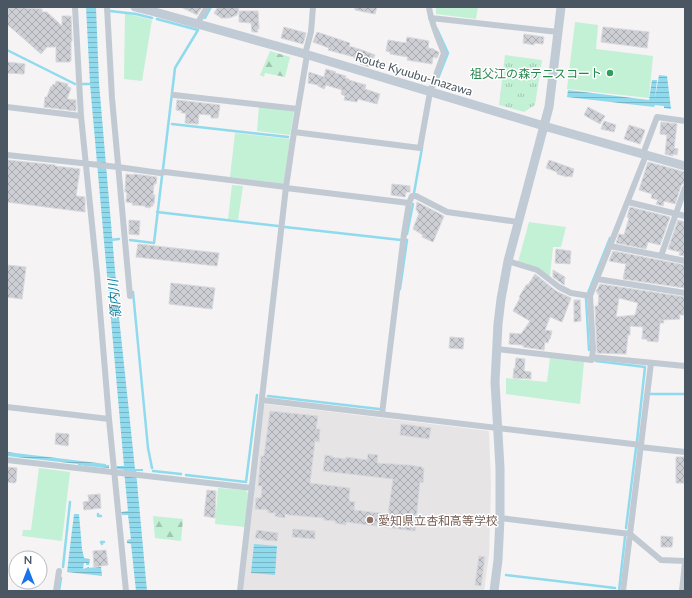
<svg xmlns="http://www.w3.org/2000/svg" width="692" height="598" viewBox="0 0 692 598" font-family="Lato,'Noto Sans JP',sans-serif">
<style>
.education{fill:#e6e4e5}
.green{fill:#c3f1d5}
.forest{fill:url(#forest-firs)}
.park{fill:url(#park-tufts)}
.water{fill:url(#water-rules)}
.lines{fill:none;stroke-linecap:round;stroke-linejoin:round}
.stream{stroke:#90daee;stroke-width:2.5}
.building{fill:url(#building-cross-hatch);stroke:#d7d9de;fill-rule:evenodd}
.street{stroke:#c1cad2;stroke-width:6}
.secondary{stroke:#c1cbd6;stroke-width:9}
.leisure-dot{fill:#2e9e5b;stroke:#fff;stroke-width:1.5}
.education-dot{fill:#8d6e63;stroke:#fff;stroke-width:1.5}
.labels{text-anchor:middle;dominant-baseline:central;stroke-width:3;stroke-linejoin:round;paint-order:stroke}
.leisure-label{font-size:12px;fill:#27864d;stroke:#fff;text-anchor:end}
.street-label{font-size:12px;fill:#4a5661;stroke:#fff}
.education-label{font-size:12px;fill:#785e54;stroke:#fff;text-anchor:start}
.water-label{font-size:13px;font-style:italic;fill:#0c7c9b;stroke:#fff}
</style>
<defs>
<pattern id="forest-firs" width="22" height="20" patternUnits="userSpaceOnUse"><rect width="22" height="20" fill="#c3f1d5"/><path d="M5 1l3.5 6h-7zM16 11l3.5 6h-7z" fill="#a0c6b0"/></pattern>
<pattern id="park-tufts" width="24" height="20" patternUnits="userSpaceOnUse"><rect width="24" height="20" fill="#c3f1d5"/><path d="M3 7l-1-3M5 7V3M7 7l1-3M15 17l-1-3M17 17v-4M19 17l1-3" fill="none" stroke="#a0c6b0"/></pattern>
<pattern id="water-rules" width="6" height="5" patternUnits="userSpaceOnUse"><rect width="6" height="5" fill="#90daee"/><path d="M0 2.5h6" fill="none" stroke="#78b4c4"/></pattern>
<pattern id="building-cross-hatch" width="8" height="8" patternUnits="userSpaceOnUse"><rect width="8" height="8" fill="#cdcfd5"/><path d="M0 0l8 8M0 8l8-8" fill="none" stroke="#a8abb0"/></pattern>
</defs>
<rect width="100%" height="100%" fill="#f5f3f3"/>
<path class="education" d="M266,404l223,27 2,54 -2,70 -5,36h-242l22,-186z"/>
<path class="green" d="M436,7h42l-2,12 -40,-5z
M125,13l27,7 -10,61 -18,-2z
M575,22l23,3 -2,24 57,7 -4,42 -82,-9z
M259,106l34,4 1,2 -4,23 -33,-4z
M235,133l55,6 -6,45 -54,-7z
M232,185l11,1 -5,34 -10,-1z
M529,222l37,5 -5,20h-8l-3,29 -32,-14z
M550,358l34,4 -4,42 -74,-10v-16l41,4z
M39,468l31,4 -8,69 -40,-5 1,-6h8z
M218,488l27,2 3,3 -3,34 -30,-3z"/>
<path class="forest" d="M270,51l20,6 -5,20 -20,-4 -1,4 -4,-2z
M153,516l30,3 -2,22 -26,-3z"/>
<path class="park" d="M505,55l37,5 -7,45 -11,7 -25,-7z"/>
<path class="water" d="M86,7h10l3,76 20,234 16,152h8v2h-7l11,120h-11l-5,-47 -4,-1v-3l4,-1 -3,-24h-6l-1,-3 7,-1 -4,-41 -8,-1 1,-3h7l-34,-382z
M659,75l8,1 4,33 -7,-1v-2l-9,-1 -1,2 -87,-10 1,-7 81,10 3,-20h5l-2,18z
M7,452l99,12v1h3v3l-24,-2 -4,-1v1l-3,-1v-1l-71,-8z
M74,514h5l3,35 2,9 6,1 -1,6h-3v-2h-2l-1,6 6,-2v1l12,-1 1,9 -35,-4z
M254,544l23,2 -2,29 -24,-2z"/>
<g class="lines">
<path class="stream" d="M110,11l26,3 16,4
M205,18l6,-11
M157,19l41,11 -23,38 -12,101
M7,50l68,34
M83,84h10
M435,86l13,-33 -11,-24
M172,124l116,13
M414,193l8,-45
M157,212l121,14
M285,227l116,13
M407,234l6,-30
M110,240l9,-1
M130,240l24,3 8,-67
M400,289l7,-49
M133,292l15,156 4,20
M588,293l22,-55
M586,298l3,52
M596,361l49,6 -8,74
M650,394h35
M268,396l111,13
M153,471l28,3
M186,475l60,7 11,-87
M98,514v2h3
M626,528l10,-80
M102,544l-1,-2h3
M63,567l7,-65
M506,575l109,13
M59,591l2,-13
M619,591l6,-54"/>
</g>
<path class="building" d="M8,7l34,2v3h5l15,14v-10h9l1,25h-1v20h-1v1h-14v-15h-9l-6,7 -34,-30z
M181,7h21l-5,8z
M218,7h21l-2,8 -8,3h-8l-7,-5z
M355,7h22l-2,7 -20,-4z
M239,11h19l1,18h-2l1,3h-6l-1,-9 -12,-1z
M284,27l22,6 -3,11 -22,-6z
M603,27l46,5 -2,16 -46,-6z
M317,32l33,11 -1,3 13,4 13,5 -6,12 -9,-3v-2l-3,-1 1,-2 -4,-1v-1l-26,-7 1,-2 -16,-6z
M524,34l20,3 -1,7 -9,-1v2l-11,-2z
M407,37l22,4 -1,7 6,1v1l5,2v1l-2,5 -4,-1 -1,7 -25,-4 1,-3 -18,-3v-2l-4,-1 2,-11 18,3z
M7,62l18,2 -1,10 -17,-1z
M326,69l10,3 -1,1 11,3 -1,2 4,1v1l17,5 -1,4 15,5 -3,10 -19,-5 -1,3 -13,-2 1,-4 -4,-2 1,-4 -16,-5 -2,4 -6,-3v-1l-10,-2 1,-11 15,5z
M56,81l12,3 -1,2 4,2 -4,11 9,1v11l-32,-4 1,-10h2l4,-11 1,1 1,-3 2,1z
M177,100l43,5 -2,13h-7v-3l-12,-1 -1,10 -13,-1 1,-10h-5l1,-2 -6,-1z
M588,107l17,9 -5,8 -16,-9z
M604,121l12,4 -2,7 -13,-3z
M661,122l16,2 -3,24 4,1 -1,6 -4,-1v2l-8,-2 2,-19 -7,-1z
M629,125l16,5 -5,14 -16,-5z
M7,160l48,5v1l25,3 -4,27 9,1v15l-78,-10z
M549,160l25,9 -2,8 -4,-1 -1,1 -10,-3v-2l-11,-4z
M648,162l37,10v12h-3l-1,2 -6,18 -11,-3 -1,5 -7,-2 2,-4 -7,-2 1,-4 -13,-4z
M126,174l8,1v-1l23,3 -1,7h-2l-1,11h2l-1,9 -1,-1v3h-2l-1,2 -5,-1v-1l-13,-1 1,-2 -7,-1 1,-10h-2z
M392,184l18,2v6h-4l-1,5 -14,-2z
M417,202l27,14 -11,26 -11,-5 1,-2 -10,-6 6,-16 -2,-1 1,-1 -2,-1z
M630,207l40,10 -10,28 -12,-3 -2,7 -30,-6 3,-9 5,1 5,-17 -2,-1z
M129,220l11,1 -1,14 -10,-1z
M678,220l7,2v34l-6,-1 1,-3 -12,-3z
M138,244l81,9 -2,13 -81,-9z
M556,249l15,2 -1,13 -15,-1z
M613,251l72,14v23l-62,-9 3,-15 -17,-3z
M7,265l19,2 -4,32 -15,-2z
M553,270l12,7 -1,8 -11,-8z
M535,274l21,17 15,7 -9,24 -12,-5 -5,13 7,1 -2,8h-1l-1,4 -3,-1 -1,8 -21,-3v-2l-14,-1 1,-11 11,1 9,-13 -17,-10 7,-13 -1,-1 6,-10 2,-3 1,1z
M171,283l44,5 -3,21 -43,-5z
M600,284l85,13v18h-6l1,4 -17,1 1,3h-4l-2,19 -11,-1v-2h-5l1,-12 -13,-1v9h-2l-2,19 -29,-1 -2,-47h3l1,-12h-2l1,-2h-2zM619,298l19,5 -3,12 -19,2z
M574,300h6l1,21 -7,1z
M450,337l14,1 -1,11 -14,-1z
M516,358l9,1 -1,12 7,1v7l-18,-1 1,-10h1z
M270,411l48,5 -2,13h4l-1,13 -4,-1 -5,42 40,5 -1,13 6,1 -1,8 34,4 5,-35 -70,-8 2,-16 7,1v1l14,2v-2l21,3 1,-6 10,1 -1,8 32,2 13,2v1h2l-1,15 -3,-1 -5,49 -69,-9v3l-11,-2 1,-2 -12,-1v-2l-35,-3 -4,-1v4l-7,-1 -3,-1v-3h-7v-3l-13,-1 1,-11h5l1,-12h-4l3,-30h3z
M401,424l30,4 -2,11 -29,-4z
M56,433l13,1 -1,12 -13,-2z
M676,457h9v26h-9z
M7,467l10,1 -1,14 -2,1 -7,-1z
M207,490l9,1 -1,27 -11,-2z
M100,494l1,14 -17,2 -1,-8 6,-1 -1,-6z
M293,529l22,2v8l-23,-2z
M257,530l21,3 -1,8 -14,-1v-1l-8,-1z
M661,536l12,1 -1,10h-11z
M106,550l2,15 -14,2 -1,-16z
M479,556l6,1 -4,29 -6,-1z"/>
<g class="lines">
<path class="street" d="M75,7l6,109 16,158 12,145 17,172
M107,7l5,91 18,198
M431,18l127,14
M197,24l10,-17
M305,54l6,-22 2,-25
M174,95l124,14
M7,107l74,9
M294,132l126,16 10,-56 14,-39c-6,-15 -13,-30 -15,-46
M643,154l14,-37 28,4
M7,155l111,12 42,6 5,-1 121,15
M286,188l123,15 3,-7h4l31,16 71,10
M685,188l-24,68 24,5
M628,202l57,14
M610,246l51,10
M508,261l29,9 22,17 12,6 19,3
M597,279l88,14
M497,349l95,11 1,-11 -3,-53 56,-141
M592,357l93,9
M262,400l379,45
M7,407l102,12
M382,414l22,-180 5,-31
M640,447l45,5
M7,460l245,28
M500,518l130,16 31,26 24,1
M56,591l3,-20
M240,591l46,-404 8,-55 13,-77
M623,591l28,-228
M682,591l3,-28"/>
<path class="secondary" d="M135,7l20,5 150,42 239,72 141,40
M494,591l4,-31 2,-42v-50l-5,-86 3,-58 3,-25 7,-38 41,-154 12,-100"/>
</g>
<circle class="leisure-dot" cx="610" cy="73" r="4"/>
<circle class="education-dot" cx="370" cy="520" r="4"/>
<g class="labels">
<g class="leisure-label">
<text x="602" y="73">祖父江の森テニスコート</text>
</g>
<g class="street-label">
<text transform="translate(414 74) rotate(17)">Route Kyuubu-Inazawa</text>
</g>
<g class="education-label">
<text x="378" y="520">愛知県立杏和高等学校</text>
</g>
<g class="water-label">
<text transform="translate(114 299) rotate(-95)">領内川</text>
</g>
</g>
<rect width="692" height="598" fill="none" stroke="#4a5661" stroke-width="16"/>
<g transform="translate(28 570)"><circle r="19" fill="#ffffff" stroke="#b7bbc0"/>
<path d="M0-3L7 15L0 10L-7 15Z" fill="#1a73e8"/>
<text y="-6" font-size="11" font-weight="bold" text-anchor="middle" fill="#4a5661">N</text>
</g>
</svg>
